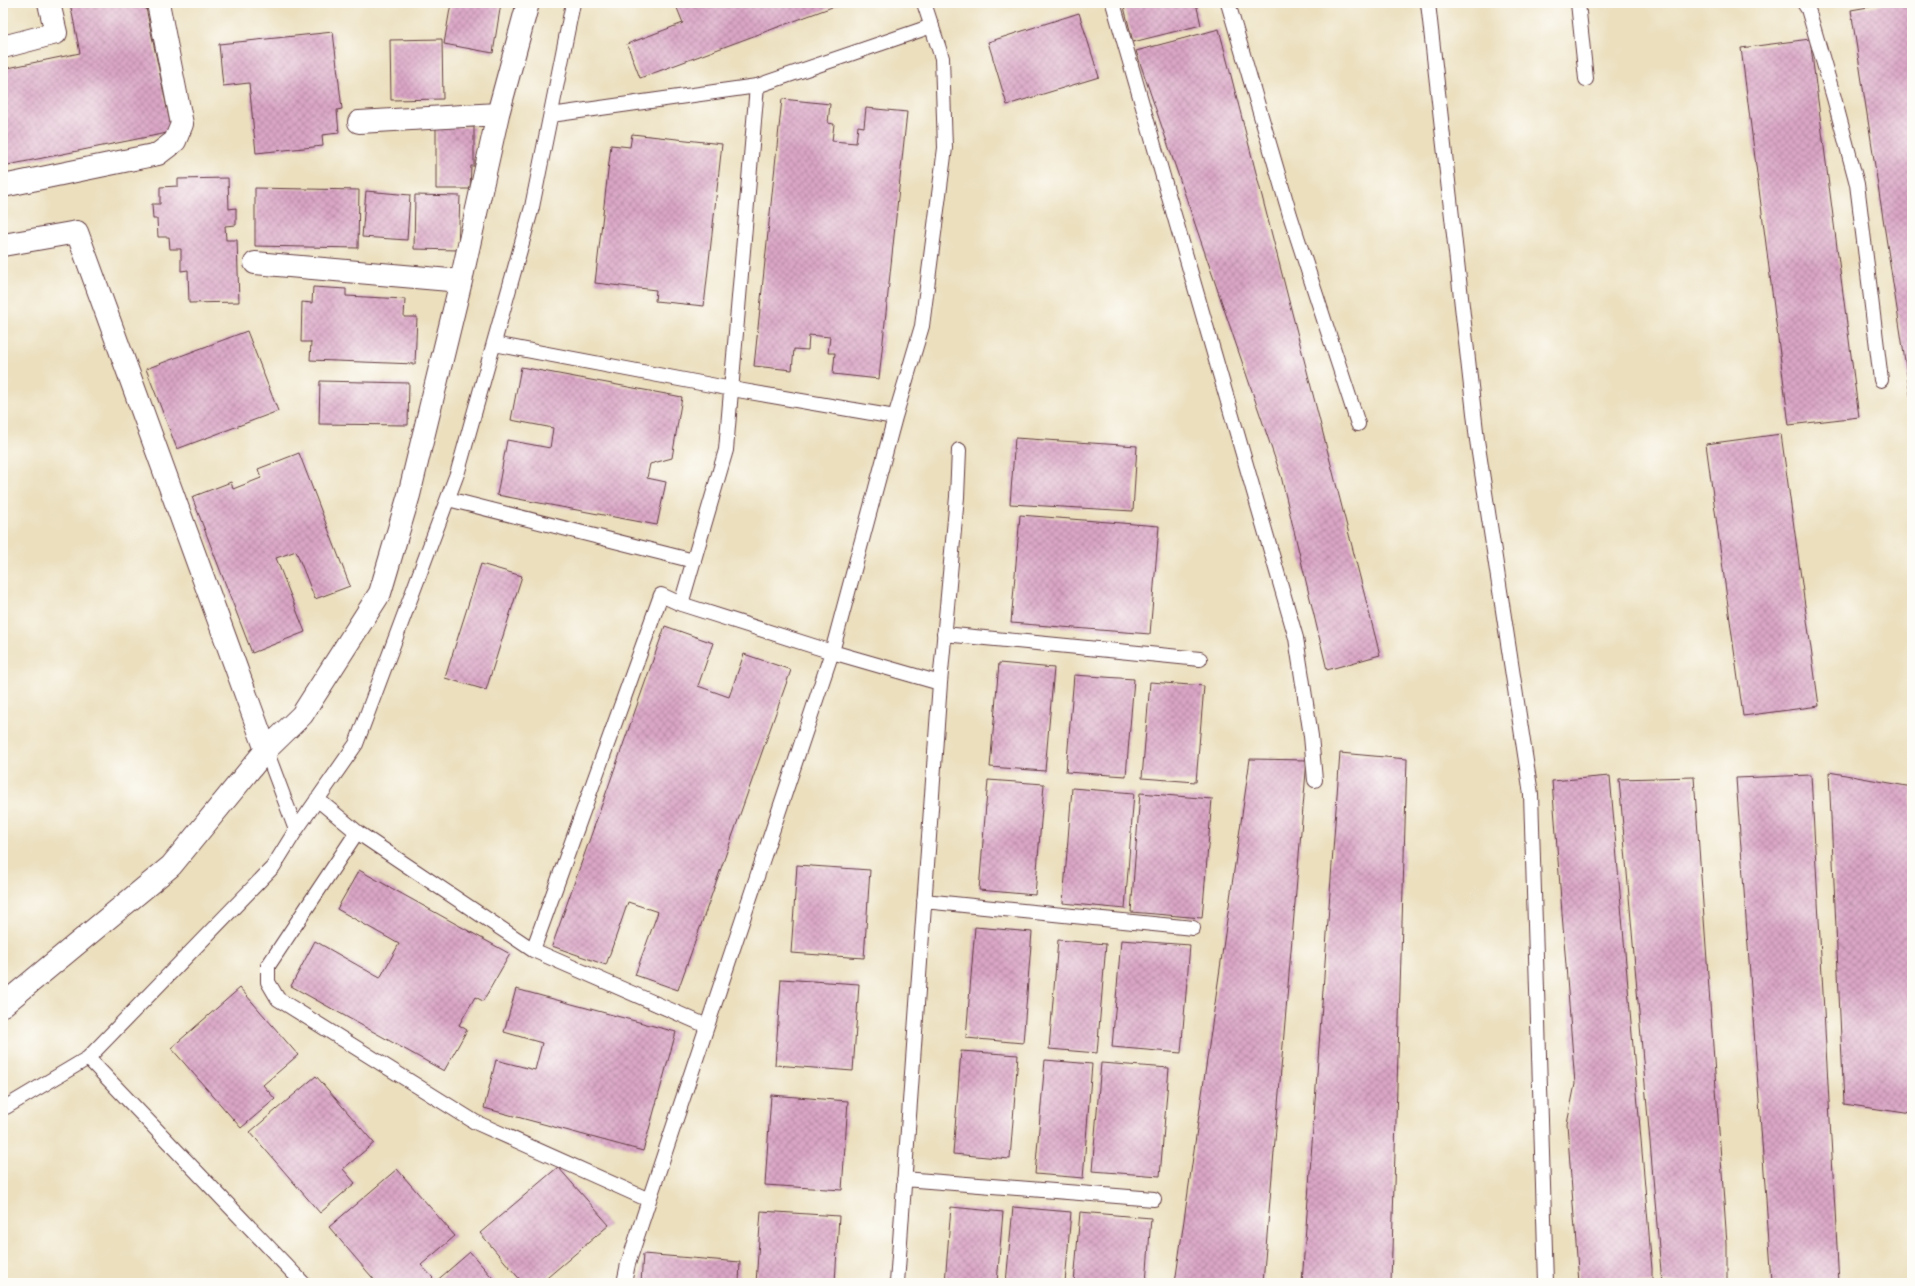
<svg xmlns="http://www.w3.org/2000/svg" width="1915" height="1286" viewBox="0 0 1915 1286" font-family="Kalam,sans-serif">
<style>
.building{fill:url(#building-cross-hatch)}
.lines{fill:none;stroke-linecap:round;stroke-linejoin:round}
.service-casing{stroke:#623c41;stroke-width:16}
.minor-casing{stroke:#623c41;stroke-width:24}
.service{stroke:#fff;stroke-width:14}
.minor{stroke:#fff;stroke-width:22}
</style>
<defs>
<pattern id="building-cross-hatch" width="8" height="8" patternUnits="userSpaceOnUse"><rect width="8" height="8" fill="#daa6c6"/><path d="M0 0l8 8M0 8l8-8" fill="none" stroke="#b387a1"/></pattern>
</defs>
<rect width="100%" height="100%" fill="#fdfcf7"/>
<filter id="ink" filterUnits="userSpaceOnUse"><feTurbulence type="fractalNoise" baseFrequency=".025" numOctaves="2"/><feDisplacementMap in="SourceGraphic" scale="8" xChannelSelector="R" yChannelSelector="G"/><feConvolveMatrix kernelMatrix="1 2 1 2 8 2 1 2 1" color-interpolation-filters="sRGB"/></filter>
<filter id="wash" filterUnits="userSpaceOnUse"><feTurbulence type="fractalNoise" baseFrequency=".012" numOctaves="4" result="noise"/><feDisplacementMap in="SourceGraphic" scale="16" xChannelSelector="R" yChannelSelector="G"/><feGaussianBlur stdDeviation="0.9" result="paint"/><feColorMatrix in="noise" values="0 0 0 0 0 0 0 0 0 0 0 0 0 0 0 0 0 1.4 0 .05"/><feComposite in="paint" operator="in"/></filter>
<g filter="url(#wash)">
<rect width="100%" height="100%" fill="#ebdfbe"/>
<g id="blocks">
<path class="building" d="M70,3h75l27,129 -169,34v-97l77,-16z
M451,3h50l-8,50 -49,-9z
M675,3h168l-203,75 -13,-34 56,-21z
M1123,3h73l5,22 -68,17z
M1891,3h21l-1,397 -60,-390z
M1079,13l20,64 -92,28 -19,-63z
M1219,29l161,626 -53,15 -46,-194 -145,-425z
M333,32l9,77 -5,1 2,23 -17,2 1,11 -67,7 -7,-70 -26,3 -4,-42z
M442,39l1,60 -52,1 -1,-60z
M1810,39l49,378 -70,8 -48,-377z
M782,99l48,5 -2,19 6,1 -2,17 24,2 2,-17 6,1 2,-19 41,4 -28,267 -46,-5 2,-21h-7l2,-16 -21,-2 -1,15 -14,-1 -2,21 -38,-4z
M436,127h38v39h-3l-1,23h-34z
M632,134l90,10 -18,162 -49,-5 1,-11 -61,-7 16,-138 19,2z
M228,178l1,31 7,-1v17l-11,1 1,14h11l2,62 -50,1 -1,-33 -7,1v-22h-11l-1,-12h-11l-1,-18h-4l-1,-15h8v-17l18,-1v-7z
M255,188l104,2 -1,58 -103,-2z
M366,191l44,4 -3,45 -45,-3z
M415,195l45,1 -2,54 -44,-1z
M313,287l33,2v7l59,3 -1,18h13l-2,47 -105,-4 1,-18h-10l1,-40 10,1z
M247,331l31,80 -101,38 -31,-80z
M521,367l161,30 -10,61 -22,6 -3,14 19,4 -9,43 -160,-30 10,-55 43,8 3,-20 -42,-8z
M320,381l89,2 -1,42 -89,-1z
M1781,434l38,272 -76,10 -37,-272z
M1015,438l122,8 -4,65 -123,-7z
M299,453l51,133 -35,13 -19,-48 -20,7 29,74 -53,21 -60,-156 39,-15 2,7 28,-11 -3,-9z
M1020,515l139,11 -9,108 -139,-11z
M481,564l41,12 -36,114 -41,-12z
M665,626l48,17 -15,43 31,11 15,-43 47,16 -113,320 -43,-15 23,-63 -30,-10 -22,63 -54,-19z
M999,663l55,5 -9,103 -55,-4z
M1074,675l60,4 -8,97 -60,-4z
M1150,682l54,4 -8,96 -54,-4z
M1340,753l67,6 -16,524h-89z
M1250,759l57,1 -44,523h-88z
M1829,772l83,15v327l-68,-10z
M1811,775l28,508h-67l-36,-505z
M1610,776l42,493v14h-73l-12,-159 8,-40 -23,-303z
M1694,777l33,467v39h-65l-43,-504z
M988,780l56,4 -9,111 -56,-5z
M1072,788l62,5 -9,116 -62,-6z
M1140,793l72,6 -10,119 -71,-6z
M797,865l73,5 -6,88 -73,-5z
M359,870l151,84 -27,47 -8,-4 -16,28 8,5 -23,41 -153,-85 24,-45 65,37 19,-34 -62,-35z
M975,927l57,5 -9,111 -57,-5z
M1058,940l48,4 -9,109 -48,-4z
M1121,940l69,5 -9,108 -69,-6z
M781,979l78,5 -6,87 -78,-6z
M240,988l58,67 -35,30 12,14 -34,29 -70,-80z
M516,989l160,43 -33,119 -159,-43 12,-48 39,10 7,-27 -38,-11z
M961,1051l57,4 -8,104 -57,-5z
M1045,1060l47,4 -9,114 -48,-4z
M1101,1063l68,5 -9,108 -68,-5z
M316,1076l58,67 -31,26 12,14 -35,30 -70,-81z
M771,1095l77,6 -6,89 -77,-5z
M558,1167l51,58 -68,58h-18l-43,-50z
M397,1169l58,67 -34,29 12,13 -5,5h-51l-48,-56z
M951,1207l52,5 -6,71h-52z
M1013,1207l58,5 -6,71h-59z
M761,1211l78,5 -4,67h-79z
M1080,1212l71,6 -5,65h-72z
M470,1252l27,31h-63z
M643,1254l97,8 -1,21h-98z"/>
</g>
</g>
<g filter="url(#ink)">
<use href="#blocks" fill-opacity="0" stroke="#623c41" stroke-width="1"/>
<g class="lines">
<g class="service-casing">
<path id="service" d="M1113,3l183,635 15,98 4,44
M1228,3l62,212 68,209
M1428,3l49,437 54,354 15,489
M1578,3l8,76
M1804,3l4,6 26,89 23,86 24,196
M757,86l-31,364 -45,154 151,48 108,31
M551,115l206,-29 175,-60
M494,344l238,45 163,28
M448,499l246,62
M944,634l256,25
M266,750l30,80
M317,799l40,33 -89,134v16l10,17 197,123 174,78
M357,832l176,118 128,-355 20,9
M924,901l269,27
M533,950l174,76
M88,1058l215,225
M6,1107l82,-49 185,-191 23,-37 60,-86 102,-273 74,-264 41,-204
M904,1179l250,20
M624,1283l4,-19 21,-64 183,-548 63,-235 27,-91 23,-178 -3,-90 -18,-55
M897,1283l43,-600 17,-186 2,-47"/>
</g>
<g class="minor-casing">
<path id="minor" d="M3,47l53,-14 -7,-30
M359,122l139,-8
M3,186l155,-32 17,-13 7,-17 -24,-121
M3,245l74,-13 189,518
M255,263l206,18
M3,1005l168,-139 95,-116 36,-35 78,-122 29,-98 52,-214 37,-167 30,-111"/>
</g>
<use href="#service" class="service"/>
<use href="#minor" class="minor"/>
</g>
</g>
<rect width="1915" height="1286" fill="none" stroke="#fdfcf7" stroke-width="16"/>
</svg>
